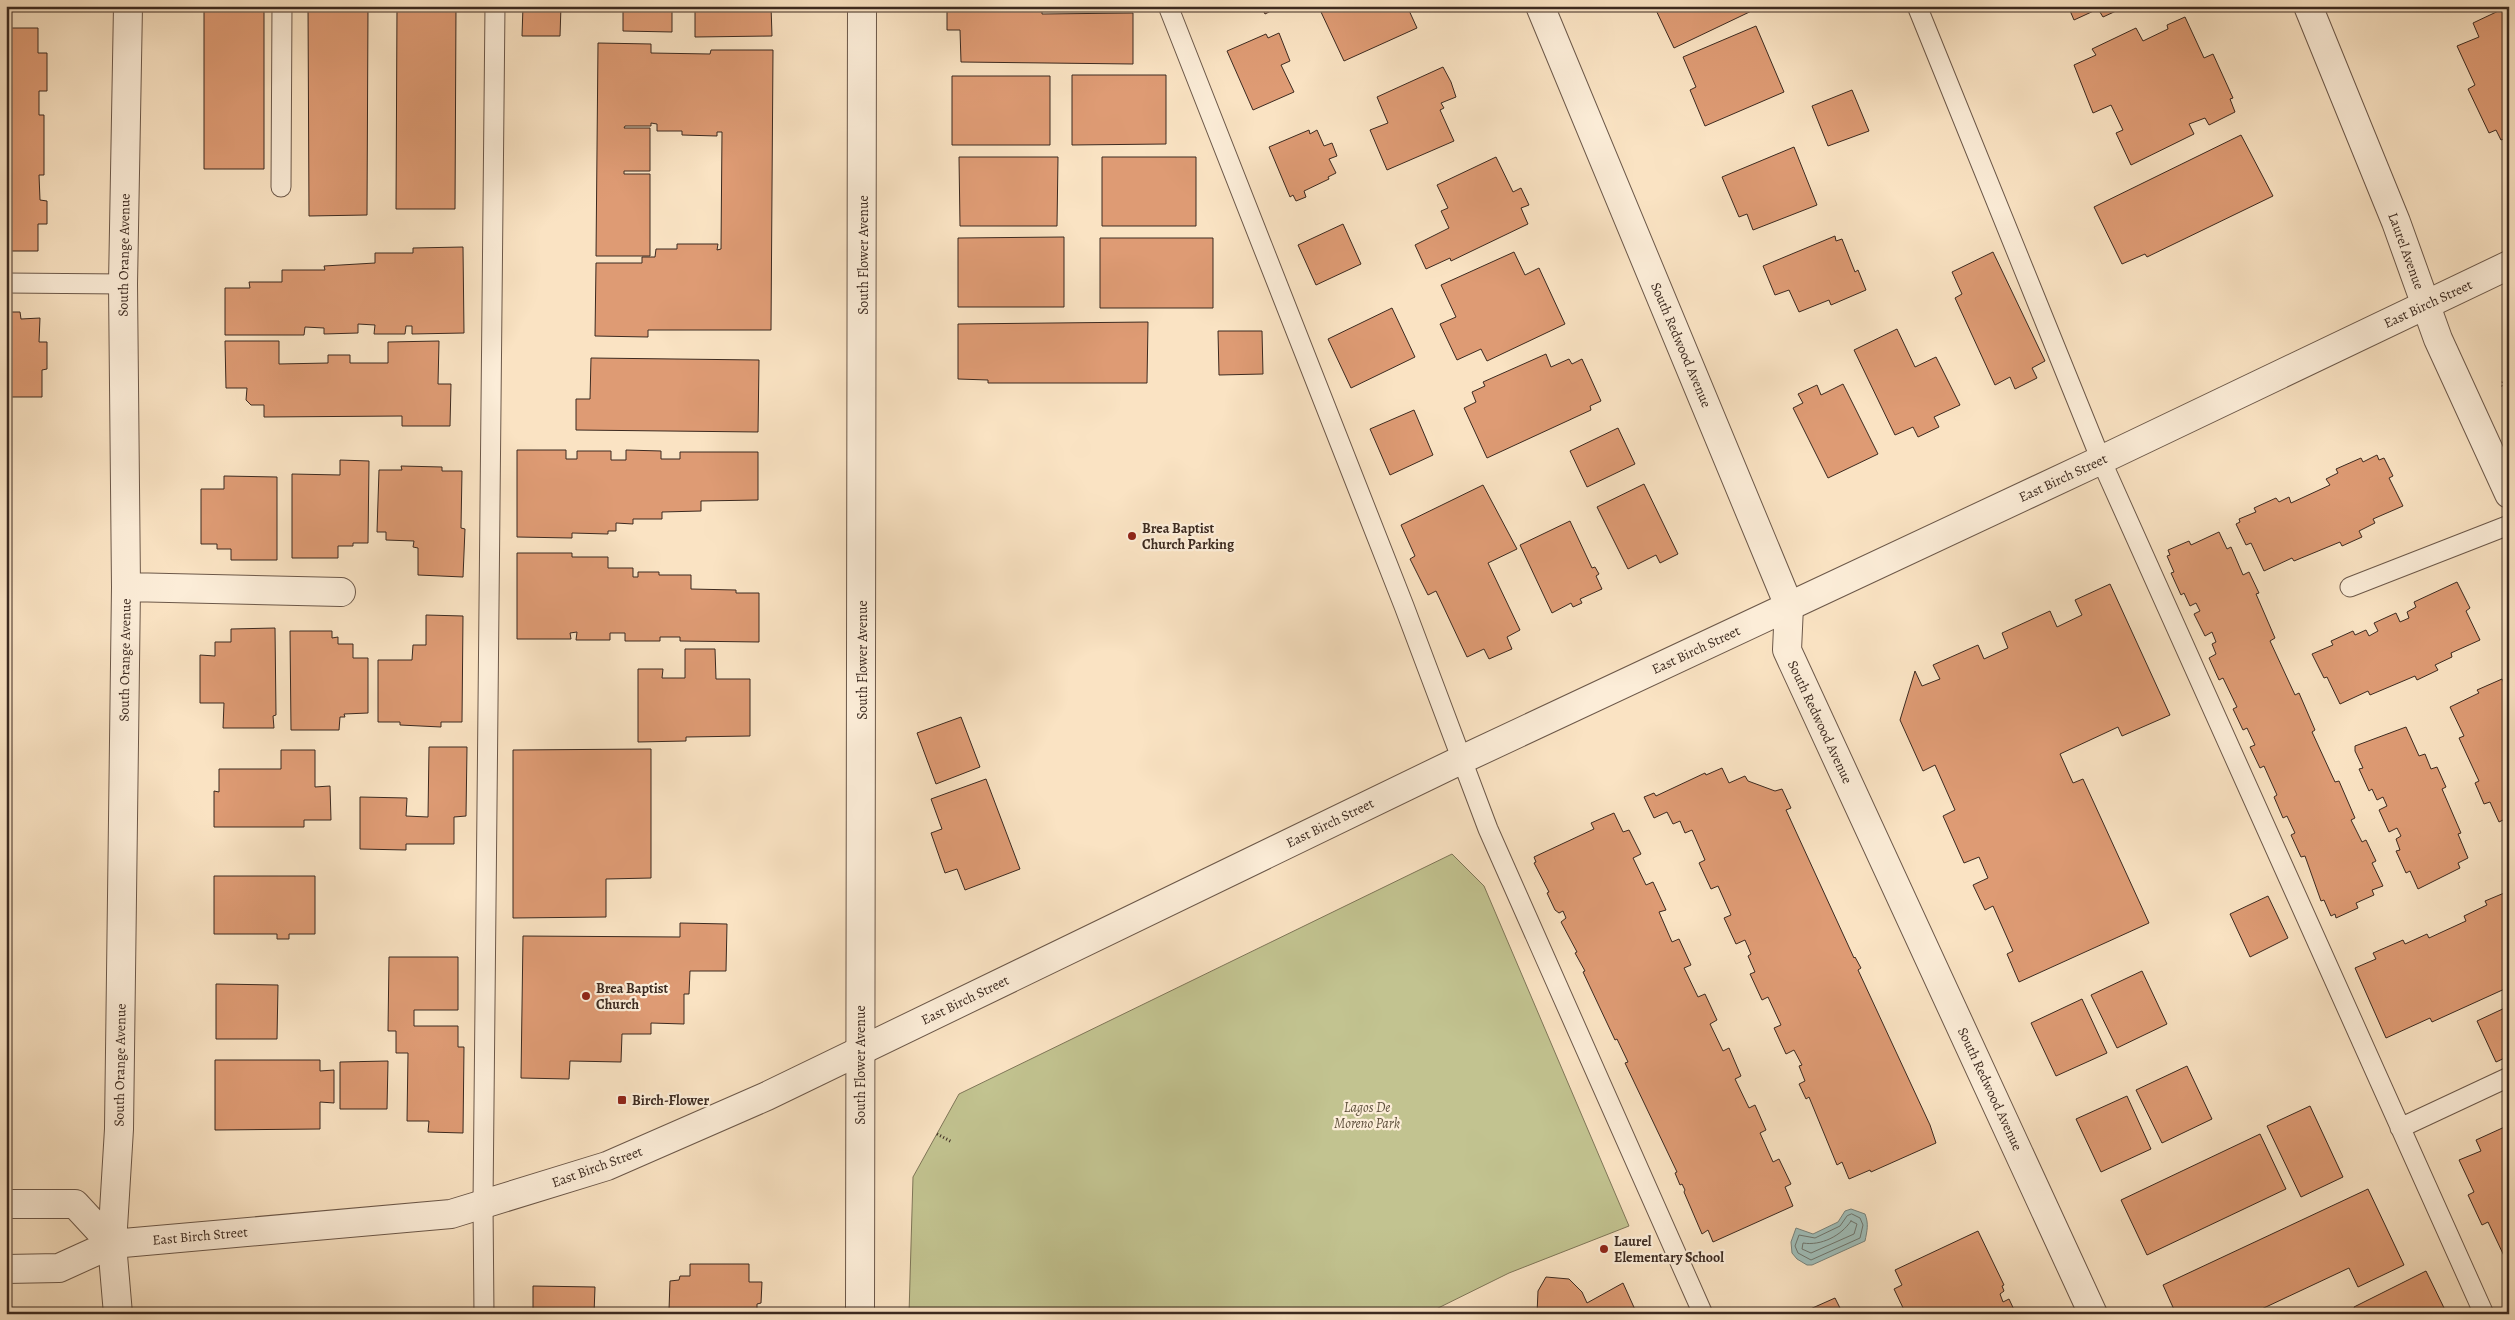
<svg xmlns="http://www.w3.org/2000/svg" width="2515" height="1320" viewBox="0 0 2515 1320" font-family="Alegreya,serif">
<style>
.green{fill:#c2c390;stroke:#7f7658}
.water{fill:#9fbdb8;stroke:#77827b}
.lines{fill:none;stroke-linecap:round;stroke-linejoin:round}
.shore{stroke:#6e746c;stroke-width:1}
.building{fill:#de9b74;stroke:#3c2a20}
.service-casing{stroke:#6c5849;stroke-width:21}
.minor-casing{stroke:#6c5849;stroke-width:30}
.tertiary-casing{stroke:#6c5849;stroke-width:30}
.path{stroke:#3c2a20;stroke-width:3;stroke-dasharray:1 2.5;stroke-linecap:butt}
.service{stroke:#fcedd8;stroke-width:19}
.minor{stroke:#fcedd8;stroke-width:28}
.tertiary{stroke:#fcedd8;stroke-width:28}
.poi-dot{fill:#8f2418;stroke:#fcedd8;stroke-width:2}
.labels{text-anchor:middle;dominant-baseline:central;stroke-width:4.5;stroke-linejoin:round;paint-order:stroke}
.street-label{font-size:14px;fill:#3c2a20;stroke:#fcedd8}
.poi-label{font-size:14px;font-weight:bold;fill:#3c2a20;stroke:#fcedd8;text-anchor:start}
.park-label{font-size:14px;font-style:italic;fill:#5e503c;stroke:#fcedd8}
</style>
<rect width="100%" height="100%" fill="#fae3c3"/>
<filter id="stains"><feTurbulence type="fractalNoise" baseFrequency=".004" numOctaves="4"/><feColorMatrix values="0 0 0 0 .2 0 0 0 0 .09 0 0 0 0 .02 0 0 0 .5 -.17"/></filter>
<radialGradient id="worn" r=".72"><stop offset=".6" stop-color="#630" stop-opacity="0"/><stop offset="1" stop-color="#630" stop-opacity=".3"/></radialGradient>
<path class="green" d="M1452,854l32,32 145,340 -120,47 -83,41h-517l4,-137 46,-83z"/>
<path class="water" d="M1851,1209l14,5c4,10 2,17 0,27l-53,24h-5l-10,-6 -5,-6 -1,-11 5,-14 17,6 25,-12 7,-11z"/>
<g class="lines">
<path class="shore" d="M1852,1214l8,4 3,7 -3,13 -49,22 -13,-7 -3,-7 4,-11 16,3 25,-12 7,-10z
M1851,1221l6,3 -3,10 -43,19 -9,-4 1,-6c18,3 38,-7 48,-22z"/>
</g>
<path class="building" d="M204,6h60v163h-60z
M308,6h60l-1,209 -58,1z
M397,6h59l-1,203h-59z
M523,6h38l-1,30h-38z
M623,6h49v26l-49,-1z
M695,6h76l1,30 -77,1z
M947,6h95v8l91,-1v51l-172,-2 -1,-32h-13z
M1261,6h20l-16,8z
M1335,6h72l10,22 -73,33 -23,-49z
M1654,6h108l-88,42z
M2068,6h59l-24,11 -5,-8 -24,11z
M2509,6v131l-8,3 -5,-10 -7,3 -21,-44 7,-4 -18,-39 22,-9 -6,-14z
M2185,17l19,41 9,-4 20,44 -3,1 5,13 -26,13 -4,-7 -16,6 5,10 -63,31 -15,-32 7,-3 -12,-25 -18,8 -19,-48 22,-10 -4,-6 44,-21 7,13 25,-12 -1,-4z
M6,23h4l1,5h27v25h9v38h-8v24h5v60h-5l1,25 7,1v23h-9v27h-28v6h-4z
M1756,26l28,66 -79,34 -15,-36 6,-3 -13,-30z
M1279,33l11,28 -9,4 13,27 -41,18 -26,-59 39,-17 2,4z
M598,43l53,1v9l59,1 1,-4h62l-2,280h-123v7l-53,-1 1,-73h46v-6h13l1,-8h21v-5h41l-1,6 4,-1 1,-117h-5v4l-35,-1v-4h-25v-7l-6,-1v3h-26l-1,2h26v43h-26v3h26v82h-54z
M1443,67l8,15 5,15 -15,6 3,5 -4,2 14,31 -67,29 -17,-40 18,-7 -11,-26z
M1072,75h94v69l-94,1z
M952,76h98v69h-98z
M1852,90l17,41 -41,15 -16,-40z
M1309,130l1,4 7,-4 7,16 8,-3 5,13 -8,3 7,14 -8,4 1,2 -25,12 2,6 -10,4 -3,-6 -3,2 -21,-50z
M2241,135l32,61 -126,61 -2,-3 -23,10 -28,-57z
M1794,147l23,58 -64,25 -6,-16 -8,3 -17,-40z
M959,157h99l-1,69h-97z
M1102,157h94v69h-94z
M1496,157l17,35 8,-4 8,17 -8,3 7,16 -77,37 -1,-3 -24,11 -11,-24 34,-17 -8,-17 7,-3 -11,-23z
M1343,224l18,40 -45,21 -18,-40z
M1835,236l1,5 6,-2 13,33 3,-2 8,20 -35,15 -2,-5 -30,12 -10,-22 -14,5 -12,-29z
M1064,237v70h-106v-69z
M1100,238h113v70h-113z
M463,247l1,86 -52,1v-8h-6l-1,8h-31l1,-9 -17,-1v9l-34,1v-6l-19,-1 -1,8h-79v-47h25l-1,-6h33v-12h43l-1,-4 51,-3v-10h38v-5z
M1514,252l11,23 14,-7 26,56 -78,37 -6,-12 -24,11 -17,-36 16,-7 -15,-32z
M1993,252l52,109 -13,7 5,10 -22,11 -5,-12 -15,8 -40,-87 7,-4 -10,-22z
M1392,308l23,49 -64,31 -23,-49z
M6,312h14l1,7 19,-1 -1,24h8v27l-5,1v27h-36z
M1148,322l-1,61h-159v-3l-30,-1v-55z
M1897,329l18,38 21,-10 24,48 -26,12 5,10 -21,10 -5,-10 -18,8 -41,-85z
M1218,331h44l1,43 -44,1z
M225,341h54v23l49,-1v-8h22v8h38v-21l51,-1 -1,43h13l-1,42h-48v-10l-138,1v-12h-13l-5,-5 1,-12h-21z
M1546,354l5,13 18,-8 3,5 10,-5 19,42 -11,5 1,4 -104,48 -23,-50 12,-6 -4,-10 13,-6 -2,-4z
M591,358l168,2 -1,72 -182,-2v-31h14z
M1843,384l35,70 -50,24 -35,-70 10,-5 -5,-9 19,-9 4,10z
M1414,410l19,45 -43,20 -20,-46z
M1618,428l17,36 -48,23 -17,-36z
M517,450h49v9h11v-8h34v9h15v-10l35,1v8h19v-7h78v48l-57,1v10l-39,1v7h-29v5l-17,-1v8h-8v3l-36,-1v5l-55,-1z
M2377,455l2,5 5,-2 9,18 -4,2 14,28 -30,13 2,4 -16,8 3,6 -20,9 -2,-4 -46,19 -2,-3 -28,13 -13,-28 -5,2 -10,-21 4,-2 -1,-3 17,-7 -2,-4 22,-10 3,4 10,-5 2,6 39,-18 -4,-6 12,-6 -2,-4 25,-11 2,4z
M340,460l29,1 -1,82h-15v3h-15v12h-46v-84l48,1z
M401,466l41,1v4h20l-1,57 4,1 -2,48 -45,-2v-27l-5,-1 1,-6 -28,-1v-8h-9l2,-62h23z
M224,476l53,1v83h-46v-11h-14v-5h-16v-55h23z
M1644,484l34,70 -18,9 -4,-8 -28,14 -31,-62z
M1483,485l34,64 -29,14 32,67 -13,7 5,12 -23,10 -5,-10 -17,8 -31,-66 -8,4 -18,-36 5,-3 -14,-31z
M1570,521l22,47 3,-1 4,7 -3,2 6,13 -22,10 2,4 -9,4 -2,-4 -19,10 -32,-68z
M2219,532l8,17 4,-2 12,28 6,-3 10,21 -3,1 19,44 -5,3 25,54 4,-2 16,37 -3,2 23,50 4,-1 16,37 -4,2 11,22 4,-2 10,21 -4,2 11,23 -11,4 2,5 -18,8 2,5 -22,10 -1,-4 -4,2 -7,-16 -3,1 -16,-45 -4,1 -10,-22 4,-2 -8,-17 -4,2 -9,-21 3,-2 -13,-29 -4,2 -10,-21 5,-2 -8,-17 -4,2 -10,-21 4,-2 -14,-29 -4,2 -10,-22 7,-4 -4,-10 4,-2 -4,-10 -7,4 -11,-22 6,-3 -4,-8 -6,3 -6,-13 -3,2 -10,-22 3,-1 -7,-16 3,-1 -2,-5 21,-9 2,4z
M517,553h55v4h36v11h25v9h5v-5h21v3h32v14l45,1v3h23v49l-79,-1v-4h-20v4h-35v-8h-15v7h-34l1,-8 -7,1 1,6h-54z
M2457,582l13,26 -4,3 14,29 -29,13 1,4 -17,8 3,5 -21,10 -2,-4 -45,19 -2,-4 -28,13 -13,-27 -3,1 -12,-24 21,-9 -2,-4 22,-10 2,4 11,-5 3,6 9,-5 -4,-8 22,-10 4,9 9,-4 -2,-6 9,-5 -2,-5z
M2110,584l60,131 -48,21 -4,-9 -58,27 13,29 10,-4 66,144 -130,59 -12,-28 6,-3 -20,-45 -8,4 -12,-25 15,-7 -9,-21 -15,6 -21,-47 12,-6 -20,-45 -12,6 -23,-51 15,-49 7,15 18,-7 -7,-14 45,-20 6,14 24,-11 -6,-15 48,-22 7,16 25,-12 -7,-15z
M426,615l37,1 -1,106h-21v5l-41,-2v-3h-22v-62h34l1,-15h13z
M275,628l1,87 -3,1 1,12h-51l1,-25h-24v-48l15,1v-14h16v-13z
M290,631h42v7l6,-1v7h15v14h15v55l-24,1 1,3h-5l-1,13h-48z
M685,649h30l1,30h34v57l-64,1v4l-48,1v-73h25l-1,9h23z
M2502,679l7,14v139l-6,-12 -4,2 -9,-20 -6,2 -9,-21 4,-2 -20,-43 5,-2 -14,-29 29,-14 -2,-3z
M961,717l19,50 -44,17 -19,-51z
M2406,727l13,29 6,-2 6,15 6,-2 9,20 -4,2 19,44 -3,1 10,24 -10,5 2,5 -42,21 -8,-18 -4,2 -10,-22 4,-1 -4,-11 5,-3 -4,-8 -8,4 -10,-22 8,-4 -4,-9 -6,3 -5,-11 -3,2 -10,-22 4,-1 -8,-17v-5z
M429,747h38l-1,69 -12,1v27h-48v6l-46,-1v-52l47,1 -1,18 22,1z
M651,749v129l-45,1v38l-93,1v-168z
M281,750h34v37l15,-1 1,34h-27v7h-90v-36l5,1v-23h62z
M1722,768l7,15 16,-7 3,5 27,10 7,-2 9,19 -5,2 68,148 1,-1 6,11 -3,2 72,155 6,18 -65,29 -1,-2 -21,9 -7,-17 -5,3 -28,-68 -3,2 -7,-15 6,-3 -6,-15 3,-1 -8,-15 -8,4 -12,-26 7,-3 -13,-28 -6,3 -12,-26 5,-2 -7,-16 3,-2 -6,-14 -9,4 -12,-26 7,-3 -13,-29 -7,3 -12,-26 6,-3 -13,-30 -7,3 -5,-12 -7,3 -6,-12 -13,6 -10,-21 10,-4 2,3 49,-23 1,2z
M986,779l34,90 -55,21 -8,-21 -12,4 -14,-40 11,-4 -11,-30z
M1614,813l9,19 6,-2 12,24 -8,4 13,27 7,-3 13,28 -7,2 13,30 7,-3 12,26 -7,3 14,29 7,-3 12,26 -7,4 13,27 6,-3 12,28 -6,3 14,29 6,-3 11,25 -6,3 13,29 6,-3 12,25 -6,3 8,19 -80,36 -5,-12 -6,4 -18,-42 1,-2 -3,-6 -2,1 -5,-12 2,-1 -52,-109 3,-1 -11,-23 -2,1 -32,-68 2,-1 -10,-18 2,-1 -16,-30 5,-4 -3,-7 -4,2 -4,-3 -8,-17 2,-1 -15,-29 2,-1 -2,-5 60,-28 -3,-6z
M214,876h101v58h-26v5h-12v-5h-63z
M2509,891v96l-77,35 -2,-4 -44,20 -31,-70 21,-9 -3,-6 30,-13 2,4 22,-10 2,4 37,-17 -2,-5 23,-11 -2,-4z
M2268,896l20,42 -38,19 -20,-43z
M680,923l47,1 -1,47h-36l-1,23h-5v30l-33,-1v11h-29l-1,28 -51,-1 -1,18 -48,-1 2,-142 157,1z
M389,957h69v53h-44v16h44v21h6l-1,86 -35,-1 1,-11h-22l1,-68h-12v-22h-8z
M2142,971l25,53 -50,24 -26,-53z
M216,984l62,1 -1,54h-61z
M2082,999l25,54 -51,23 -25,-53z
M2509,1006v50l-13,6 -19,-41z
M215,1060h105v11l14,-1v33l-14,-1v27l-105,1z
M388,1061l-1,48h-47v-47z
M2187,1066l25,53 -50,24 -26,-53z
M2127,1096l24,53 -50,23 -25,-53z
M2310,1106l33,71 -42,20 -34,-71z
M2509,1125v131l-4,2 -17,-36 -6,3 -14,-30 6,-3 -15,-32 22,-9 -5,-11z
M2260,1134l26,55 -139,66 -26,-55z
M2368,1189l36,76 -46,22 -9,-19 -98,46h-75l-13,-29z
M1978,1231l26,54 -2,1 2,5 -4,3 3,8 6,-3 7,15h-101l-1,-2 -8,2 -12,-25 8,-4 -7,-15z
M690,1264h59v18h13l-1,21 -4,1v7l-88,-1 1,-29 9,-1 1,-4h10z
M2426,1271l21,43h-90l-3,-7z
M1546,1277l23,2 13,13 5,11 36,-20 14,31h-100l1,-23z
M533,1286l62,1 -1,27h-61z
M1835,1298l7,14 4,-1 1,3h-48z
M633,1311l44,1v2h-44z"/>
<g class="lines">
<g class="service-casing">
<path id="service" d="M1168,6l236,600 84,223 215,485
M1917,6l184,454 383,854
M281,187l1,-181
M6,283l117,1
M2350,587l159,-62
M2400,1128l109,-51
M484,1314l-1,-110 12,-1198"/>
</g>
<g class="minor-casing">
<path id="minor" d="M1540,6l249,600 -2,44 306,664
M2308,6l88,216 42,117 71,155
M126,587l215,5
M118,1314l-6,-70 7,-115 7,-542 -3,-303 5,-278
M860,1314l2,-1308"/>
</g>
<g class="tertiary-casing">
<path id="tertiary" d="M6,1204h69l37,40
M6,1269l53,-1 53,-24 339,-30 156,-48 160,-70 696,-337 638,-299 408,-195"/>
</g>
<path class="path" d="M2503,386l-1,-2 7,-11
M937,1134l15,8"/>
<use href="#service" class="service"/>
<use href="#minor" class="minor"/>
<use href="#tertiary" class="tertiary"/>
</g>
<g class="poi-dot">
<circle cx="1132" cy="536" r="5"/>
<circle cx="586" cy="996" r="5"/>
<rect x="617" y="1095" width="10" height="10" rx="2.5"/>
<circle cx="1604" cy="1249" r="5"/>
</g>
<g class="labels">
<g class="street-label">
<text transform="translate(2406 251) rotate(70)">Laurel Avenue</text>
<text transform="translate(124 255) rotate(-89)">South Orange Avenue</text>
<text transform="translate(863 255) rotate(-90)">South Flower Avenue</text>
<text transform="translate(2428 304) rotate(-25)">East Birch Street</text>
<text transform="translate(1681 345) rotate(67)">South Redwood Avenue</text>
<text transform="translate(2063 478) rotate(-25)">East Birch Street</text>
<text transform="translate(1696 650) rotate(-25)">East Birch Street</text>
<text transform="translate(125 660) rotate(-89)">South Orange Avenue</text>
<text transform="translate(862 660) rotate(-90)">South Flower Avenue</text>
<text transform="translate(1820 722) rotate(65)">South Redwood Avenue</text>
<text transform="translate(1330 823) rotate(-26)">East Birch Street</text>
<text transform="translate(965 1000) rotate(-26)">East Birch Street</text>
<text transform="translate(120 1065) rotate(-89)">South Orange Avenue</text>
<text transform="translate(860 1065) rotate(-90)">South Flower Avenue</text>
<text transform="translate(1990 1089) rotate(65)">South Redwood Avenue</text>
<text transform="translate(597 1167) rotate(-20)">East Birch Street</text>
<text transform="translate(200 1236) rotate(-5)">East Birch Street</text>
</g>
<g class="poi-label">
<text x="1142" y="528">Brea Baptist<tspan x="1142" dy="16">Church Parking</tspan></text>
<text x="596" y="988">Brea Baptist<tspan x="596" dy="16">Church</tspan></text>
<text x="632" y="1100">Birch-Flower</text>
<text x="1614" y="1241">Laurel<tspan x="1614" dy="16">Elementary School</tspan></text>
</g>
<g class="park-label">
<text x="1367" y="1107">Lagos De<tspan x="1367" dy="16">Moreno Park</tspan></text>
</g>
</g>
<rect width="2515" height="1320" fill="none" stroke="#fae3c3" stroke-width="25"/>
<rect x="8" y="8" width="2500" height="1305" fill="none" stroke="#3c2a20" stroke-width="2.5"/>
<rect x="12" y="12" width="2490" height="1295" fill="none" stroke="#3c2a20"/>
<rect width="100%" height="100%" filter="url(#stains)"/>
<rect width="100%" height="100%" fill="url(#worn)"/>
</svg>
